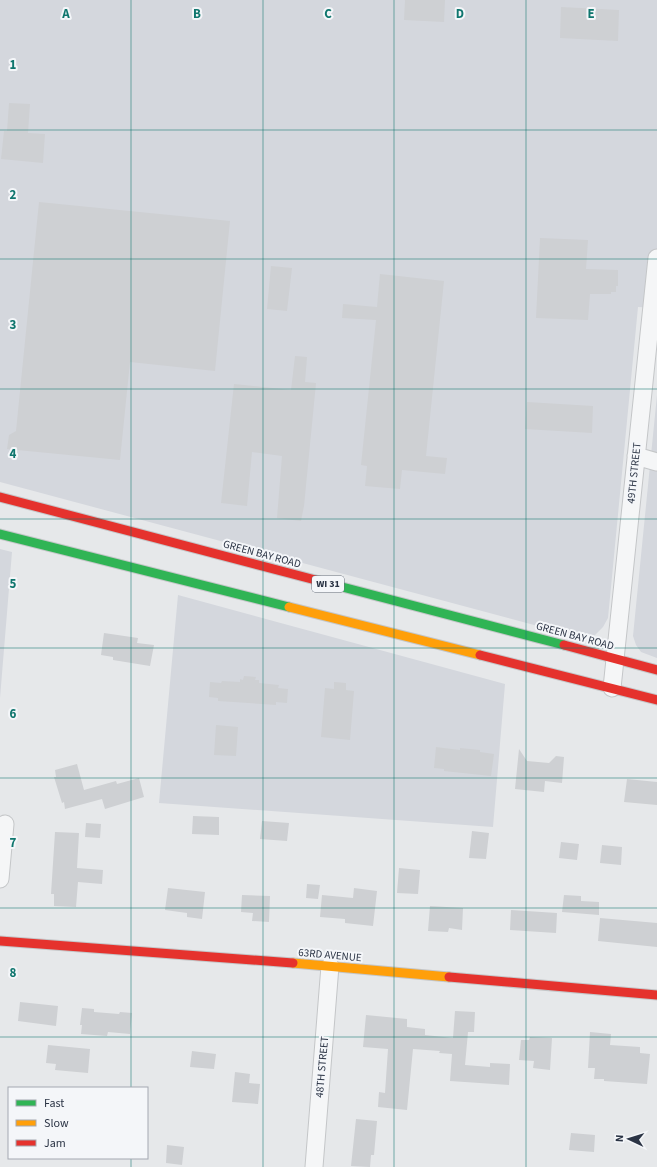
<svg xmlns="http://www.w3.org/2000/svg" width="657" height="1167" viewBox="0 0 657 1167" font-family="'Source Sans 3',sans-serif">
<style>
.built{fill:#d4d7dd}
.building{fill:#ced0d3}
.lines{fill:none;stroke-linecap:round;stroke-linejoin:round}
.street-casing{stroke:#c4c6c8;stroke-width:19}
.fast-casing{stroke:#c4c6c8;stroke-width:11}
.slow-casing{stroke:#c4c6c8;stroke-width:11}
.jam-casing{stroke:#c4c6c8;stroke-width:11}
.street{stroke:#f5f6f7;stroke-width:17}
.fast{stroke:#30b455;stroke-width:9}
.slow{stroke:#ff9f0a;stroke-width:9}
.jam{stroke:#e5322d;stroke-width:9}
.grid{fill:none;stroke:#0f766e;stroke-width:1;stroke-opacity:0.55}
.labels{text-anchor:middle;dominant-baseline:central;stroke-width:4;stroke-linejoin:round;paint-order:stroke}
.shield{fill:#f4f6f9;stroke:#676e7b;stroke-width:1}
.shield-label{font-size:10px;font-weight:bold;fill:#2b3445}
.street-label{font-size:11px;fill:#2b3445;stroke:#f4f6f9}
.grid-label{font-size:13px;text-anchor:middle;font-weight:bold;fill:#0f766e;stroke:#f4f6f9;stroke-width:4;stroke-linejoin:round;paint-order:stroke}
</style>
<rect width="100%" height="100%" fill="#e6e8ea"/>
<path class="built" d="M0,0h657v308l-19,-1 -30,311 -5,9 -10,10 -10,1 -34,-9 -549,-147z
M657,395v263l-16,-6 -5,-7 -3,-9z
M0,549l12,3 -12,146z
M178,595l327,89 -12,143 -334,-24z"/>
<path class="building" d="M405,0h40l-1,22 -40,-2z
M561,7l58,3 -1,31 -58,-3z
M9,103l21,1 -2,29 17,1 -2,29 -42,-4 3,-28h3z
M39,202l191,19 -15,150 -85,-9 -10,98 -113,-11 2,-14 7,-4z
M540,238l48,2 -2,29 32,1v16h-2v6h-5v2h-21l-2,26 -52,-2z
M271,266l21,2 -5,43 -20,-2z
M380,274l64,7 -18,175 21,2 -2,16 -43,-4 -2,19 -35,-3 2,-20 -6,-1 15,-145 -34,-2 1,-14 34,3z
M295,356l12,1 -2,25 11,1 -12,123 -3,15 -24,-3 5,-62 -30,-4 -5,54 -26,-3 13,-119 57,6z
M527,402l66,4 -1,27 -67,-4z
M104,633l34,5 -1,5 17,2 -4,21 -37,-6v-3l-12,-2z
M244,676l12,1 -1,3h4v3l20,2 -1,3 10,1 -1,14 -11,-1v3l-58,-4v-3l-9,-1 1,-15 11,1 1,-2 18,1v-3l3,1z
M334,682l12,1v7l8,1 -4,49 -29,-3 4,-49 9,1z
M216,725l22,2 -2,29 -22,-1z
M436,747l24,3v-2l20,2v2l14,2 -3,22 -47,-5v-2l-10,-1z
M519,749l8,12 22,2 7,-7 8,1 -2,26 -17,-2 -1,11 -29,-3z
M77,764l7,26 32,-9 1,3 22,-6 5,19 -39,12 -3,-10 -37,10 -1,-7 -2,1 -8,-26h2l-1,-7z
M627,779l30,3v23l-33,-3z
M193,816l26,1v18l-27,-1z
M262,821l27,2 -2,18 -27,-2z
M86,823l15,1 -1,14 -15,-1z
M472,831l17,2 -3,26 -17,-1z
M55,832l24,1 -2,35 26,2 -1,14 -24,-2 -2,25 -22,-1v-12h-3z
M561,842l18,2 -2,16 -18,-2z
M602,845l20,2 -1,18 -21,-2z
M399,868l21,2 -2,24 -21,-1z
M307,884l13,1 -2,14 -12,-1z
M168,888l37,4 -3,27 -15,-2v-4l-22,-3z
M354,888l23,3 -4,35 -28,-3v-4l-25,-2 2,-22 31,3z
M242,895l28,1 -1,26 -17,-1 1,-8 -12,-1z
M564,895l17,1v5l18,1v13l-37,-3z
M430,906l33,2 -1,22 -13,-2 -1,4 -20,-1z
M511,910l46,3 -1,20 -46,-3z
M600,918l57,5v24l-59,-6z
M20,1002l38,4 -2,20 -38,-5z
M82,1008l12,1v3l25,2 1,-2 12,1 -2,21 -22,-2 -1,4 -26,-2 1,-9h-2z
M455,1011l20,1 -1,20h-6l-3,33 25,2v-4l20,1 -1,21 -59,-4 2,-27 -13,-1 1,-2 -27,-2 -6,61 -29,-3 1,-15 6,1 3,-44 -25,-2 3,-32 41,4v8l18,2v6l28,3z
M590,1032l21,2 -1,11 30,2v6l10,1 -3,30 -43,-3v-2h-10l1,-11h-7z
M530,1037l22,1 -2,32 -17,-2 1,-7 -15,-1 2,-20h8z
M48,1045l42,4 -2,24 -33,-3 1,-6 -10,-1z
M192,1051l24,3 -2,15 -24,-2z
M235,1072l15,2 -1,9 11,1 -2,20 -26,-2z
M356,1119l21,2 -3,34h-3l-1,12 -19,-1z
M571,1133l24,2 -1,17 -25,-2z
M167,1145l17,2 -2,18 -16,-2z"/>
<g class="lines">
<g class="street-casing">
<path id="street" d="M636,456l21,6
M612,688l45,-430
M0,879l5,-55
M314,1167l16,-201"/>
</g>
<g class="fast-casing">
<path id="fast" d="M0,534l289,73
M327,583l237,62"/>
</g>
<g class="slow-casing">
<path id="slow" d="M289,607l191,48
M293,963l156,14"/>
</g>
<g class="jam-casing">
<path id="jam" d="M0,497l327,86
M564,645l93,25
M480,655l177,45
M0,941l293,22
M449,977l208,18"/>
</g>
<use href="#street" class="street"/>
<use href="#fast" class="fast"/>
<use href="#slow" class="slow"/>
<use href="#jam" class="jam"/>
</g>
<path class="grid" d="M131,0v1088M263,0v1167M394,0v1167M526,0v1167M0,130h657M0,259h657M0,389h657M0,519h657M0,648h657M0,778h657M0,908h657M0,1037h657M131,1158v9"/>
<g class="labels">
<rect class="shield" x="312" y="576" width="32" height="16" rx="3"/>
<g class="shield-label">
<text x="328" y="584">WI 31</text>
</g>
<g class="street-label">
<text transform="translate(634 473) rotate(-84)">49TH STREET</text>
<text transform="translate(262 554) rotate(15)">GREEN BAY ROAD</text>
<text transform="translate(575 636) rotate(15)">GREEN BAY ROAD</text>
<text transform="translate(330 955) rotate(5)">63RD AVENUE</text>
<text transform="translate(322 1067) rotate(-85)">48TH STREET</text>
</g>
</g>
<g class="grid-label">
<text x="66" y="18">A</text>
<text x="197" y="18">B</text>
<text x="328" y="18">C</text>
<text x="460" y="18">D</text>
<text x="591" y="18">E</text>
<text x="13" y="69">1</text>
<text x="13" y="199">2</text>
<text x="13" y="329">3</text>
<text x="13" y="458">4</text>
<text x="13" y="588">5</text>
<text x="13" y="718">6</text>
<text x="13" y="847">7</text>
<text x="13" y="977">8</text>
</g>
<rect x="8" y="1087" width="140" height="72" fill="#f4f6f9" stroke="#a4a8b1"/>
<rect x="16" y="1100" width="20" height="6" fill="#30b455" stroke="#a4a8b1"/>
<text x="44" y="1107" font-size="12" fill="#2b3445">Fast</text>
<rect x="16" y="1120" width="20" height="6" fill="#ff9f0a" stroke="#a4a8b1"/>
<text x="44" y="1127" font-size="12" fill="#2b3445">Slow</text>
<rect x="16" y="1140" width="20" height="6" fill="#e5322d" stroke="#a4a8b1"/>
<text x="44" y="1147" font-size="12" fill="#2b3445">Jam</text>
<g transform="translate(629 1139) rotate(274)" stroke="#f4f6f9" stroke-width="3" paint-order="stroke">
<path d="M0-3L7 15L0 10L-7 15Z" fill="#2b3445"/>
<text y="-6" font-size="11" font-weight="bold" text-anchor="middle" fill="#2b3445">N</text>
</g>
</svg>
